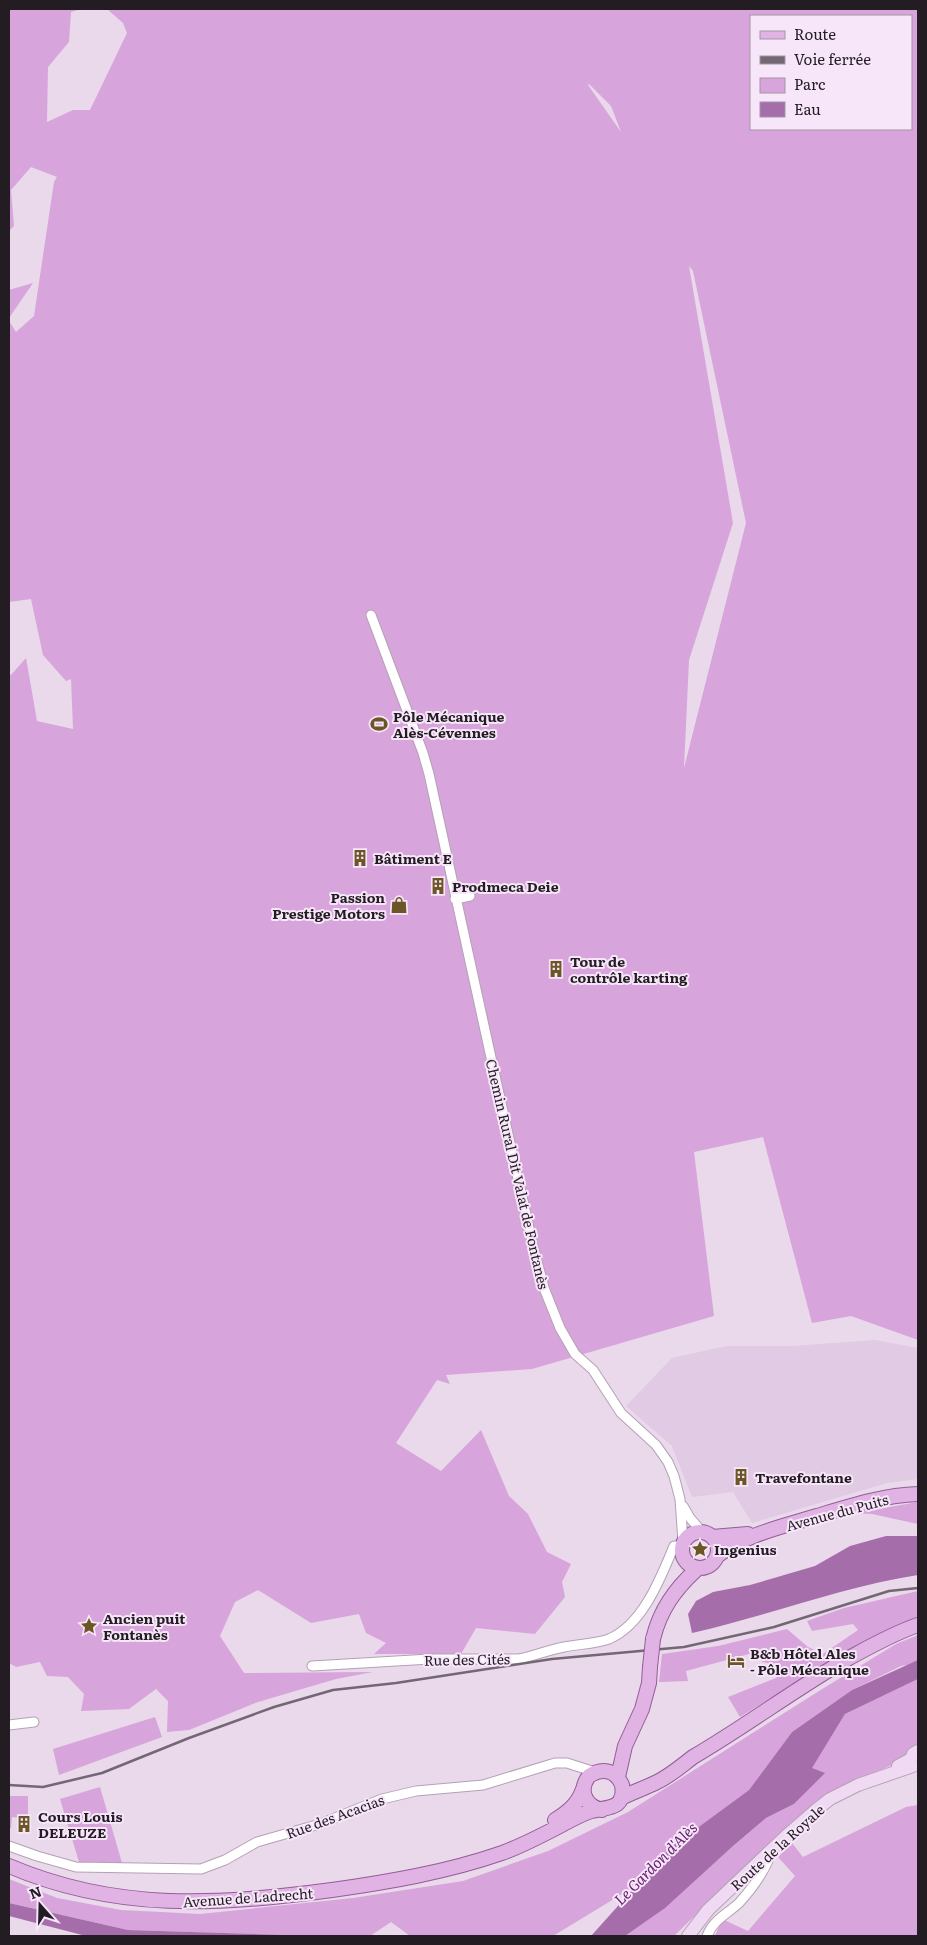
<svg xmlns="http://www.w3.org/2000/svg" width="927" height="1945" viewBox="0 0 927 1945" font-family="Literata,serif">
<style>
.built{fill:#e1cae3}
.green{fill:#d7a4db;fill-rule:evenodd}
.water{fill:#a56eaa}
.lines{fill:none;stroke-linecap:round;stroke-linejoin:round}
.minor-casing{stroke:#b3a2b4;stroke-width:11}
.secondary-casing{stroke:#b3a2b4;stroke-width:14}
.primary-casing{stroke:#925d96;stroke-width:16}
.minor{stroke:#fff;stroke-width:9}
.secondary{stroke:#f0d9f2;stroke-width:12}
.primary{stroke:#e1b3e5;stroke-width:14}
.rail{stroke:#726773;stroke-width:2.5}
.primary-bridge-casing{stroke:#925d96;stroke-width:16;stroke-linecap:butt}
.primary-bridge{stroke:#e1b3e5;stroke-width:14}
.labels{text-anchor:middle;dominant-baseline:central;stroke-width:4;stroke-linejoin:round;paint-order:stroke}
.poi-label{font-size:14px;font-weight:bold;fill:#231d23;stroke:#f7e6f9;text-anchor:start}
.street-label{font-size:14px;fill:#231d23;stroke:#f7e6f9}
.water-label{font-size:15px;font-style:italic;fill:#67226e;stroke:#f7e6f9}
</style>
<rect width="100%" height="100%" fill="#ead8eb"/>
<path class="built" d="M875,1340l43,8v131l-31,4 -135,40 -19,-31 -41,5 -20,-51 -46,-40 46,-48 55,-12h66z"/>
<path class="green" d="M9,9h72l-10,3 -2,30 -21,25 -1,55 26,-12h17l37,-77 -4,-10 -16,-14h811v1331l-67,-24 -39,7 -49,-186 -69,15 20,164 -182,53 -86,6 4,9 -13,-4 -41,63 45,28 40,-41 28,66 19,18 19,38 24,12 -9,18 3,15 -30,37 -59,-6 -15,26h-87l12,-11 -20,-10 -7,-19 -48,9 -53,-33 -23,12 -15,34 24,37 129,-1 -37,7 -78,23 -69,28 -22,2 1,-31 -12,-12 -27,20 -48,2 3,-17 -16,-17 -21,-1 -7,-14 -24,5 -7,-4v-989l2,1 15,-17 11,63 36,8 -2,-50 -5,2 -23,-26 -12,-56 -22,3v-281l7,11 18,-16 20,-134 3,-5 -26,-10 -20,23 3,36 -5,5zM751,16h160v113h-160zM589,84l22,22 10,26 -33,-47zM689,266l4,5 53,252 -62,245 5,-108 44,-137z
M33,283l-24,35v-28z
M918,1502v22l-46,-10 -17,-1z
M918,1591v29l-90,43 -88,54 -12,-20 48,-19 2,-5 -3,-6 -3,2 -4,-6 -6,-1 -2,-11 -74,20 2,10 -29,1 3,-28 56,-8 69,-17 21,18 15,7 35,-24 -5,-6 -41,7 -5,-10 37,-13z
M918,1635v28l-17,3 -49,24 -60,42 -43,58 -79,58 -33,37 -84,51h-143l-19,-14 -21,14h-53l-189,-6 -119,-27v-24l48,19 64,12 79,4 153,-16 110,-17 85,-30 80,-39 191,-121 77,-47z
M918,1679v68c-10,3 -15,12 -24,17l-55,25 -60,45 -105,102h-49l40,-29 68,-61 33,-28 28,-14 30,-31 -13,-4 34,-55z
M155,1717l7,20 -103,38 -6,-26z
M100,1787l22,76 -43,-1 -19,-63z
M9,1796h19v23l-16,-2 -1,11h-2z
M918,1805v131h-203l7,-17 26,12 47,-55 -17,-19 14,-14 11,14 103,-50z"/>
<path class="water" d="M886,1536h32v39c-77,12 -150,41 -226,58l-4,-19 8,-13 17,-9 37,-7 65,-19 35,-20z
M918,1660v19l-73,35 -33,54 13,5 -31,31 -28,14 -33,28 -68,62 -40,28h-34l79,-88 79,-58 43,-58 60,-42z
M9,1903l119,27 189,6h-231l-77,-20z"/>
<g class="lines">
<g class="minor-casing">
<path id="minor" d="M371,615l52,138 6,21 68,311 36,161 11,42 16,40 15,26 18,16 28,43 35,32 12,17 6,14 6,23 3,43
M455,899l15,-3
M683,1506l7,12 12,14
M312,1666l118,-7h89c15,-3 29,-9 45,-12 14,-3 31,-3 45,-8 34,-14 52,-62 65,-93h8
M9,1725l25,-3
M9,1846l28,10 39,11 125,2 24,-9 32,-18 63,-18 62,-25 34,-8 67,-6 72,-22h12l28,9
M707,1936c6,-16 20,-22 32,-33 12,-13 22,-27 29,-42l-1,-7"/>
</g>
<g class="secondary-casing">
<path id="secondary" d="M898,1766l13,-7 2,-5 5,-3
M688,1936l20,-26 77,-73 31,-27 14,-11 28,-14 55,-19"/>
</g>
<g class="primary-casing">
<path id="primary" d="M682 1550a18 18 0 1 1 36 0a18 18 0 1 1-36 0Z
M712,1537l36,-3
M717,1556c30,-22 64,-29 100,-40 33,-10 67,-21 101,-22
M653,1639c7,-29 22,-50 44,-70
M618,1777l7,-31 17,-37 7,-26 1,-16
M621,1798c12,-6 24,-10 36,-16 13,-6 24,-16 36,-25 53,-31 102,-68 156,-99 22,-12 45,-25 69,-33
M555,1820c13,-8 23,-16 28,-31
M9,1866c108,46 209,39 323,24 57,-8 115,-18 170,-37 25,-9 48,-22 71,-34 6,-3 12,-6 18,-8 16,-4 35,-1 31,-26 -6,-15 -20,-18 -33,-9 -11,14 -4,30 13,34"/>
</g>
<use href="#minor" class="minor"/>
<use href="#secondary" class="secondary"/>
<use href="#primary" class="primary"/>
<path class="rail" d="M9,1785l34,2 59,-14 87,-35 85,-31 59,-17 63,-7 156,-24 132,-12 90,-20 115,-36 29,-3"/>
<g class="primary-bridge-casing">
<path id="primary-bridge" d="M650,1667l3,-28"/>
</g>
<use href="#primary-bridge" class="primary-bridge"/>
</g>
<defs>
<g id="stadium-bare" transform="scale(1.35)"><path d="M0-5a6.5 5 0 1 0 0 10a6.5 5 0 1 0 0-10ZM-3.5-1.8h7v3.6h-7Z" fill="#6d5626" stroke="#f7e6f9" stroke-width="2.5" paint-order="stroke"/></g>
<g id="building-bare" transform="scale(1.35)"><path d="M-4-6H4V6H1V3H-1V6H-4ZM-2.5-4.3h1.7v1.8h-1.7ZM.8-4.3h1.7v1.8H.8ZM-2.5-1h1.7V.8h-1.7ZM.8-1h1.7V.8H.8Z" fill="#6d5626" stroke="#f7e6f9" stroke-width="2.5" paint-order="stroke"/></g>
<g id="shop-bare" transform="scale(1.35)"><path d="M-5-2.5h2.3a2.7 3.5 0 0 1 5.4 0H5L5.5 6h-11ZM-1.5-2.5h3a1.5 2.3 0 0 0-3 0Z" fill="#6d5626" stroke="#f7e6f9" stroke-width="2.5" paint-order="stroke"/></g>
<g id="sight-bare" transform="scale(1.35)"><path d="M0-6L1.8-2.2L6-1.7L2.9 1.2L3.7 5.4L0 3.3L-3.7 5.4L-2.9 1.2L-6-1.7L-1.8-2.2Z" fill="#6d5626" stroke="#f7e6f9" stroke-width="2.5" paint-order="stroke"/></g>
<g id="hotel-bare" transform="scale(1.35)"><path d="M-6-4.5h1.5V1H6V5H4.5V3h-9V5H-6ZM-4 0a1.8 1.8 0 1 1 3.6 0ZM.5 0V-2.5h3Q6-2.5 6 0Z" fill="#6d5626" stroke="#f7e6f9" stroke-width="2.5" paint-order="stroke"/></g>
</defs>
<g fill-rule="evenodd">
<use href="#stadium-bare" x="379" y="724"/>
<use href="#building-bare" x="360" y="858"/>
<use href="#building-bare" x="438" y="886"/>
<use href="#shop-bare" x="399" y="905"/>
<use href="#building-bare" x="556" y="969"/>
<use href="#building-bare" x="741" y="1477"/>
<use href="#sight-bare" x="700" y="1549"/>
<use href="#sight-bare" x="89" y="1626"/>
<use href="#hotel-bare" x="736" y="1661"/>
<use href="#building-bare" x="24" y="1824"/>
</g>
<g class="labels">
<g class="poi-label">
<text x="393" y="716">Pôle Mécanique<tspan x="393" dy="16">Alès-Cévennes</tspan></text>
<text x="374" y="858">Bâtiment E</text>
<text x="452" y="886">Prodmeca Deie</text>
<text x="385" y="897" text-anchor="end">Passion<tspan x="385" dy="16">Prestige Motors</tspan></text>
<text x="570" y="961">Tour de<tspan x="570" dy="16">contrôle karting</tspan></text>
<text x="755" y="1477">Travefontane</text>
<text x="714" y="1549">Ingenius</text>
<text x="103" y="1618">Ancien puit<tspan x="103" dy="16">Fontanès</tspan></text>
<text x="750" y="1653">B&amp;b Hôtel Ales<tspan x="750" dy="16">- Pôle Mécanique</tspan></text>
<text x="38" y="1816">Cours Louis<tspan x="38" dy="16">DELEUZE</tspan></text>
</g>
<g class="street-label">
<text transform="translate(518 1174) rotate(77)">Chemin Rural Dit Valat de Fontanès</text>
<text transform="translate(837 1512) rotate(-15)">Avenue du Puits</text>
<text transform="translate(467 1659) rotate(-1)">Rue des Cités</text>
<text transform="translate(335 1816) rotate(-20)">Rue des Acacias</text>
<text transform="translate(777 1847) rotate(-42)">Route de la Royale</text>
<text transform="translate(248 1897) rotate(-4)">Avenue de Ladrecht</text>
</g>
<g class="water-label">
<text transform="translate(655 1863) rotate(-45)">Le Gardon d'Alès</text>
</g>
</g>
<rect width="927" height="1945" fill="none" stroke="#231d23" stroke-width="20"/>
<rect x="750" y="15" width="162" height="115" fill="#f7e6f9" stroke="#a296a3"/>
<rect x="760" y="31" width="25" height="8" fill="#e1b3e5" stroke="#a296a3"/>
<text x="794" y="40" font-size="15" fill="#231d23">Route</text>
<rect x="760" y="56" width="25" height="8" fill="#726773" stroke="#a296a3"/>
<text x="794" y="65" font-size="15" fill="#231d23">Voie ferrée</text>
<rect x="760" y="78" width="25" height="15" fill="#d7a4db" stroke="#a296a3"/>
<text x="794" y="90" font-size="15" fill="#231d23">Parc</text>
<rect x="760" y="102" width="25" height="15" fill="#a56eaa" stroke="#a296a3"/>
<text x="794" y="115" font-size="15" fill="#231d23">Eau</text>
<g transform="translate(40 1905) rotate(340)" stroke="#f7e6f9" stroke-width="4" paint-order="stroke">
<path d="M0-4L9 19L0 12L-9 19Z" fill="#231d23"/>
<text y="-8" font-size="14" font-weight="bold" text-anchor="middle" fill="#231d23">N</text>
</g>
</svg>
